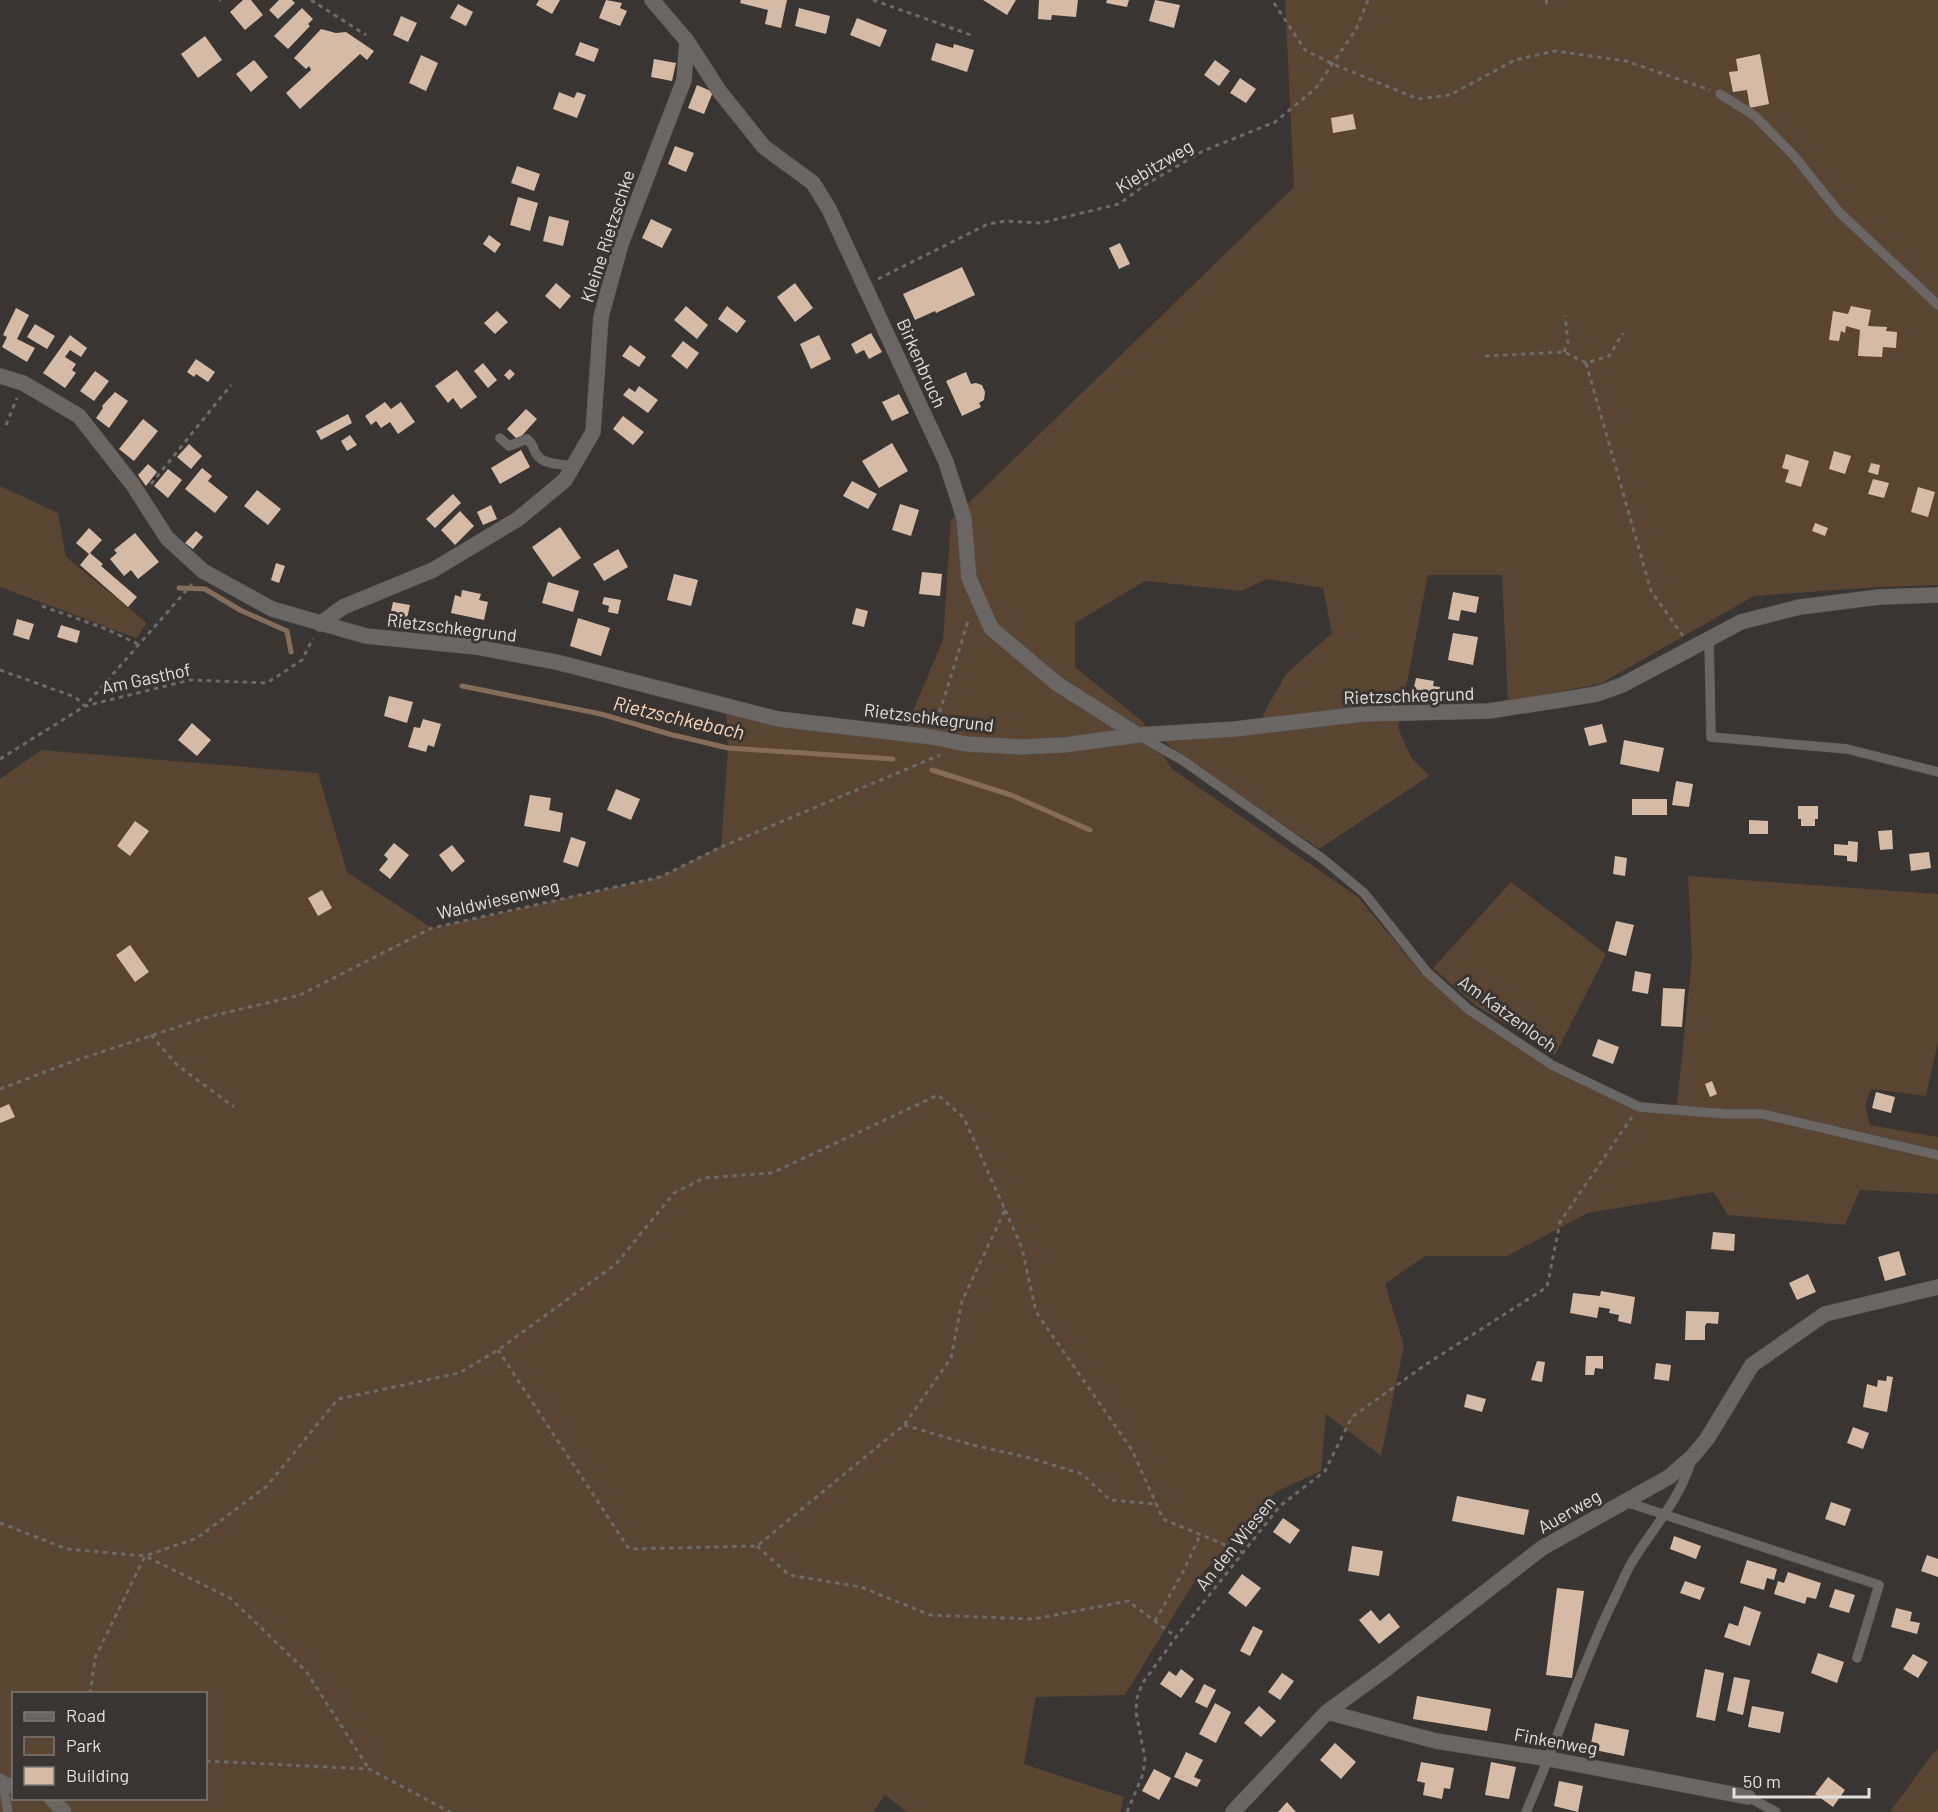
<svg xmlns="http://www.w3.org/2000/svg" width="1938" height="1812" viewBox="0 0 1938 1812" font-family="Barlow,sans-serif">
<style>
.green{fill:#5a4432;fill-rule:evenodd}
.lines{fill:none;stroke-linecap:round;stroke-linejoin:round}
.stream{stroke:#856d59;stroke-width:5}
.building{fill:#d5bba5}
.lane-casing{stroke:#565351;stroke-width:10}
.street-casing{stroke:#565351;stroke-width:16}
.path{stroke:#6e6a68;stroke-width:3;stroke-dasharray:4.5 4.5;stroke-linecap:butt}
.lane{stroke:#6a6663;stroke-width:9}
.street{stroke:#6a6663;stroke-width:15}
.labels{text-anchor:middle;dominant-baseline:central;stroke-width:6;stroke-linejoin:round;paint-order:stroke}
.street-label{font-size:18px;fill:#e2dfdd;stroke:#393532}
.water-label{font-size:20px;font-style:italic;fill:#fbd6b8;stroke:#393532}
</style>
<rect width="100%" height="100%" fill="#393532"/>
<path class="green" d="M1285,0h653v585l-60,2 -124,9 -154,88 -92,17 -6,-126h-74l-30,153 13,29 18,19 -110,73 -146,-100 -10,-10 97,-7 4,-19 22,-39 46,-41 -9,-45 -56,-9 -26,12 -96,-10 -70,42v44l68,55 29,47 186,128 64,77 5,-2 41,37 84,56 124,50 16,-157 -4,-82 250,18v148l-12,54 -55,-7 -6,17 5,19 68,12v57l-78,-4 -15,35 -117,-10 -15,-23 -125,21 -81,43h-82l-40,28 19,62 -23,110 -55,-42 -5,57 -45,21 -83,92 -68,111 -89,2 -12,67 100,33 -4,15h-213l-22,-17 -12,17h-873v-1033l41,-29 277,23 29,99 85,56 228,-51 61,-31 7,-98 -2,-43 178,27 39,-92 8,-120 343,-333zM14,1694h192v104h-192z
M0,486l58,27 8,44 81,66 -11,15 -136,-51z
M1511,882l95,72 -51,101 -80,-50 -42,-37z
M1938,1749v63h-48l43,-59z"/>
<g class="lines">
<path class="stream" d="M179,588l26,1 35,21 47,21 4,21
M462,686l139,28 68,20 59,14 165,11
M932,770l79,25 79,35"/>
</g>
<path class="building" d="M243,0h8l12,15 -18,15 -15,-18z
M279,0h13l3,3 -17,16 -9,-9z
M539,0h21l-8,14 -16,-9z
M606,0l16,3 -2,5 7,3 -7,15 -21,-8z
M741,0h46l-6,28 -16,-4 3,-14 -28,-7z
M983,0h33l-9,15z
M1039,0h39l-2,17 -24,-2 -1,5 -13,-1z
M1107,0h22l-2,7 -21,-4z
M1155,0l25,5 -6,23 -25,-7z
M458,4l15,8 -7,14 -16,-8z
M302,8l11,11 -5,5 2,2 -22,23 -14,-13z
M799,8l31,8 -4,18 -31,-8z
M401,16l16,7 -9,19 -15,-7z
M857,18l30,12 -7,17 -30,-12z
M321,29l15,4 10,-1 28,19 -7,9 -7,-6 -60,55 -14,-16 25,-23 -2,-4 -3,3 -12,-11z
M205,36l17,24 -24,18 -17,-24z
M580,42l19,7 -5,13 -19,-7z
M936,43l17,5 1,-4 20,6 -7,22 -36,-12z
M1760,54l9,50 -19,4 -3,-18 -14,2 -4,-20 9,-1 -2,-12z
M421,55l17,8 -12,28 -17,-8z
M654,59l22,4 -4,18 -21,-4z
M254,60l14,17 -17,15 -15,-18z
M1215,60l15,11 -11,15 -15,-11z
M1240,78l16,11 -10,14 -16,-10z
M697,85l16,7 -9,22 -16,-6z
M559,92l15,6 3,-6 9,3 -9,23 -24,-9z
M1353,114l3,15 -23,4 -2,-15z
M675,146l19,7 -8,19 -18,-8z
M517,166l23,8 -6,17 -23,-8z
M518,197l20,6 -8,28 -20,-6z
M549,216l20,5 -6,25 -20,-5z
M651,219l21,10 -10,19 -20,-10z
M489,235l12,9 -6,9 -12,-9z
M1120,243l10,21 -11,5 -10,-21z
M962,267l13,28 -39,18 -1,-2 -20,9 -12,-26z
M556,283l15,13 -11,13 -15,-13z
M795,283l18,25 -18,14 -18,-25z
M686,306l22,19 -11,14 -23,-19z
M727,306l19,15 -9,12 -19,-14z
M1851,306l20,4 -3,16 19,1 -1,4 11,1 -1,16 -13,-1 -1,10 -24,-1 2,-26 -14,-4 -1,7 -4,-2 -2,10 -10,-1 4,-29 15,3z
M16,308l13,7 -12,24 18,9 -8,14 -25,-15 5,-10 -4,-2z
M497,311l11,11 -13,12 -11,-11z
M35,324l20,12 -8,13 -20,-12z
M871,333l11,19 -13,7 -5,-9 -8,4 -5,-10z
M70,335l17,13 -6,9 -11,-7 -5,7 11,7 -4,6 4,3 -11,15 -22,-15z
M819,335l12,24 -20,10 -11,-25z
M683,341l16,12 -12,16 -16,-13z
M630,345l16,12 -7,10 -17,-11z
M196,359l19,13 -7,10 -12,-8 -2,3 -7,-5z
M483,363l14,17 -9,8 -14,-17z
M510,369l5,5 -6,6 -5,-5z
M457,370l20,27 -16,12 -8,-11 -5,5 -13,-17z
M95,371l14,10 -15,20 -14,-10z
M966,372l5,12 5,-1 6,2 3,7 -1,8 -5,3 2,4 -19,9 -16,-35z
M639,386l19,14 -10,13 -25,-18 6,-7 6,4z
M115,392l13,9 -19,27 -13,-10 7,-10 -1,-2z
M899,394l10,19 -17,8 -10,-19z
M385,402l6,7 10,-7 14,20 -17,12 -8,-12 -9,6 -5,-7 -5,4 -6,-9z
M526,409l11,10 -19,21 -11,-11z
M348,414l4,9 -31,17 -5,-9z
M623,416l21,16 -11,13 -20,-16z
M143,419l15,12 -24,30 -15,-12z
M350,435l7,10 -10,6 -6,-10z
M892,443l16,28 -29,17 -17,-27z
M189,444l13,12 -11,13 -14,-12z
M521,450l9,17 -30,17 -9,-16z
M1834,451l17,5 -6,18 -16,-5z
M1786,454l23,7 -8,26 -16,-5 4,-12 -7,-2z
M1871,463l9,2 -2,10 -10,-3z
M148,464l9,8 -11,14 -8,-11z
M202,468l10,8 -4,5 20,16 -13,16 -30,-24z
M168,469l14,11 -14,18 -14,-12z
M1873,479l16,4 -5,15 -16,-4z
M852,481l25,13 -9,15 -25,-13z
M1918,487l17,5 -7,25 -17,-5z
M257,490l24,19 -13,16 -24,-19z
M453,494l8,9 -26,25 -9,-9z
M900,504l19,6 -8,26 -19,-6z
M491,505l6,14 -14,6 -6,-13z
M460,511l14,15 -19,19 -14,-15z
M1815,523l13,5 -3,8 -13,-5z
M560,527l21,31 -28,19 -21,-30z
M89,528l13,12 -12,13 13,11 -2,2 36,31 -9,10 -48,-42 9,-11 -13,-11z
M196,531l7,6 -10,12 -8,-6z
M135,533l24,29 -21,17 -7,-9 -7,6 -14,-17 7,-6 -3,-3z
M618,549l10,18 -24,14 -11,-17z
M276,563l9,3 -6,17 -8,-3z
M922,572l20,2 -2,22 -21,-2z
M674,574l24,6 -7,26 -24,-6z
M548,582l31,9 -6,21 -31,-9z
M462,590l19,4 -2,6 9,2 -4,18 -33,-7 4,-18 6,2z
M1453,592l26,5 -3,16 -15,-3 -2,11 -11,-2z
M604,597l17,3 -3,14 -10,-2 1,-6 -7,-2z
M393,602l17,3 -4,18 -17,-3z
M856,608l12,3 -4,16 -12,-3z
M578,618l32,10 -9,28 -31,-10z
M17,619l17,5 -5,16 -16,-5z
M61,625l19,6 -3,12 -20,-6z
M1453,633l25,4 -5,28 -25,-5z
M1416,678l18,3 -1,5 7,1 -3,14 -25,-4z
M389,696l24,6 -6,21 -23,-7z
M423,719l18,5 -7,23 -6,-2 -2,7 -18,-5 6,-20 6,1z
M192,723l19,17 -14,16 -19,-16z
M1602,724l5,18 -18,4 -5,-18z
M1624,740l40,8 -5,24 -39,-8z
M1676,781l17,3 -4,23 -17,-2z
M616,789l24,10 -9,21 -24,-10z
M530,795l21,3 -2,12 14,3 -3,19 -36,-6z
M1632,799h35v16h-35z
M1798,806h20v13h-3v7h-14v-7h-3z
M1749,820l19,1v13h-19z
M135,821l14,10 -19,25 -13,-10z
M1892,830l1,19 -13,1 -2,-19z
M571,837l15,5 -8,25 -15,-5z
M1848,841l10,1 -1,20 -10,-1v-5l-13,-1v-11l14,1z
M394,843l15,12 -19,24 -11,-9 9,-11 -4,-4z
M452,845l13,16 -13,11 -13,-17z
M1929,852l2,16 -20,3 -2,-17z
M1615,856l12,2 -2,18 -12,-2z
M322,890l10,18 -14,8 -10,-18z
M1616,921l18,4 -8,31 -18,-5z
M130,945l19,27 -14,10 -19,-27z
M1635,971l16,3 -3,20 -16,-3z
M1663,988l22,1 -3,38 -21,-1z
M1598,1039l21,8 -6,17 -21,-8z
M1712,1081l5,13 -7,3 -5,-13z
M1876,1092l19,5 -4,16 -19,-5z
M9,1104l6,13 -15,6v-15z
M1713,1232l22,2 -1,17 -23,-2z
M1899,1251l7,24 -21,6 -7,-24z
M1808,1274l8,18 -19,8 -8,-17z
M1601,1291l34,6 -4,27 -13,-3 1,-6 -10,-2 1,-4 -11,-2 -2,11 -27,-5 3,-20 27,3z
M1686,1311l33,1 -1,12 -11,-1 -2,3v14h-20z
M1586,1356h17v13l-8,-1 -1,7h-9z
M1537,1361l8,1 -3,20 -11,-2z
M1656,1363l15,2 -2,16 -15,-2z
M1887,1376l6,1 -6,35 -24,-5 4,-23 10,3 1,-7 8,1z
M1467,1394l19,5 -4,13 -18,-5z
M1853,1427l16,6 -6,16 -16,-6z
M1457,1496l72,14 -5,25 -72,-14z
M1831,1502l20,7 -6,17 -20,-7z
M1283,1518l17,12 -10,14 -17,-12z
M1674,1536l27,10 -5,13 -26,-10z
M1352,1546l31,5 -4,25 -31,-5z
M1927,1555l11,4v18l-17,-6z
M1747,1560l30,9 -3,11 -7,-2 -3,12 -24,-7z
M1788,1572l33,11 -5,16 -9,-2 -2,7 -31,-10 4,-13 6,2z
M1242,1574l19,14 -15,19 -18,-14z
M1685,1581l20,7 -5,12 -20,-7z
M1557,1588l27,3 -12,87 -26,-3z
M1835,1589l20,6 -6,18 -20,-6z
M1744,1606l17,6 -11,34 -26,-9 5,-14 9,3z
M1896,1608l16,4 -2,9 10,2 -3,11 -26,-7z
M1371,1610l9,11 9,-8 11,14 -21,17 -20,-24z
M1253,1626l10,5 -13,25 -10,-5z
M1818,1653l26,9 -7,21 -26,-10z
M1913,1654l15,8 -10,16 -15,-9z
M1181,1669l13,10 -13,19 -21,-14 9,-13 7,5z
M1705,1669l19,4 -9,48 -19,-4z
M1282,1673l12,8 -14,19 -12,-8z
M1734,1677l16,3 -7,35 -16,-4z
M1204,1684l12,6 -9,18 -12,-6z
M1417,1696l74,13 -4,22 -74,-12z
M1215,1703l16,9 -15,31 -17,-9z
M1259,1706l17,15 -15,16 -17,-14z
M1752,1706l32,6 -4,21 -32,-6z
M1595,1723l34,7 -5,26 -34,-7z
M1335,1743l21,19 -15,17 -21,-19z
M1186,1752l17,8 -9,17 7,3 -4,7 -23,-10z
M1421,1762l33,6 -4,21 -6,-1 -2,11 -19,-4 2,-12 -8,-2z
M1491,1762l25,5 -7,32 -24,-4z
M1154,1769l17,9 -12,22 -17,-9z
M1828,1777l17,13 -12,17 -18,-13z
M1559,1781l24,5 -5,26 -24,-6z
M1287,1802l9,10h-18z"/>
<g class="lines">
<g class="lane-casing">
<path id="lane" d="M1720,94l35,22 40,41 44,55 99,93
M500,438l9,8 18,-7c8,7 5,9 10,16 7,10 25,9 36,11
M1709,637l2,100 136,12 91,23
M1140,736l42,24 141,99 41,34 63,79 41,37 84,56 87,42 87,7h36l176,41
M1626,1502l253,83 -22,73
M3,1784l5,28
M1748,1797l28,15
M1526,1812c31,-70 54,-144 88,-213 6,-12 11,-25 18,-37 23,-37 46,-59 60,-103"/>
</g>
<g class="street-casing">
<path id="street" d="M652,0l35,41 33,51 44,55 49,36 16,26 117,253 18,56 5,60 22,50 65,55 82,52
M0,376l23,7 56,33 54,69 34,53 36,33 69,38 94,27 110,11 80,15 222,57 154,18 34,7 55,3 43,-2 74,-10 97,-6 128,-15 126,-3 71,-11 37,-6 25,-9 119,-63 59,-15 79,-10 59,-2
M320,624l23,-17 90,-37 85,-51 47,-39 28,-48 8,-115 20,-73 63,-164 3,-39
M1327,1712l109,29 113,18 199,38
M0,1781l3,3 11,2
M51,1798l13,14
M1233,1812l94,-100 59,-43 156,-121 127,-71 23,-20 15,-18 45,-74 73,-51 113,-27"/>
</g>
<path class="path" d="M311,0l55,35
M873,0l98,35
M1546,0l2,9
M219,1l1,-1
M1274,3l31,47 28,14 85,35 32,-4 65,-35 40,-9 71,10 84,29
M878,279l110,-55 18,-3 35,2 78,-19 26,-19 58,-34 72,-29 41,-34 40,-59 12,-29
M1564,352l4,-10 -3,-26
M1485,356l79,-4 22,11 23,-7 14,-23
M1586,363l65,228 32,45
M6,425l11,-27
M151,484l80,-99
M42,606l64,23 32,15
M0,670l75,27 10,9 107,-122
M937,721l32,-103
M0,759l85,-53 105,-26 77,3 35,-23 11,-22
M151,1035l26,30 57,42
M0,1089l71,-27 137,-45 92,-22 132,-67 228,-51 61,-30 219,-92
M1005,1210l17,38 14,64 96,138 31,69 81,34
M904,1425l65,19 61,14 52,16 28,26 45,4
M0,1523l67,26 78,7 85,42 76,73 63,98
M757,1546l32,29 72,12 69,28 104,4 94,-18 48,36
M1155,1621l28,-49 17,-37
M90,1694l5,-36 50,-102 52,-18 70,-52 71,-87 121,-26 39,-23 118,-86 58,-71 30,-15 68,-5 166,-78 26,23 41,92 -43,91 -11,57 -47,67 -147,121 -128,3 -131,-199
M206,1761l163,8 81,43
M1127,1812l16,-38 2,-15 -9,-47 1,-14 5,-14 34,-47 104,-131 45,-35 27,-54 73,-52 122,-78 13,-65 72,-105"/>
<use href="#lane" class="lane"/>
<use href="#street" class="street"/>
</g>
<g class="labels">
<g class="street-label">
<text transform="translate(1154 166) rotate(-31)">Kiebitzweg</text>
<text transform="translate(607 236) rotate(-72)">Kleine Rietzschke</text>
<text transform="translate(922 363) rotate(66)">Birkenbruch</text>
<text transform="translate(452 627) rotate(7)">Rietzschkegrund</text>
<text transform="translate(146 678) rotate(-12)">Am Gasthof</text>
<text transform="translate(1409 695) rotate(-2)">Rietzschkegrund</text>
<text transform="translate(929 717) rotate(7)">Rietzschkegrund</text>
<text transform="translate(498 899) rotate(-13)">Waldwiesenweg</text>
<text transform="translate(1508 1013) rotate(36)">Am Katzenloch</text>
<text transform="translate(1569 1511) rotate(-30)">Auerweg</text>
<text transform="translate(1235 1543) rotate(-51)">An den Wiesen</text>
<text transform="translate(1556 1741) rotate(10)">Finkenweg</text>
</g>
<g class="water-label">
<text transform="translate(679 717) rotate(13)">Rietzschkebach</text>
</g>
</g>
<rect x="12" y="1692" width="195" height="108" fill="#393532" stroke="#7d7976" stroke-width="1.5"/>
<rect x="24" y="1712" width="30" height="9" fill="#6a6663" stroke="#7d7976" stroke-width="1.5"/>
<text x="66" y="1722" font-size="18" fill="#e2dfdd">Road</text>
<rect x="24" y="1737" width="30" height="18" fill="#5a4432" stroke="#7d7976" stroke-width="1.5"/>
<text x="66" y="1752" font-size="18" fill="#e2dfdd">Park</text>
<rect x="24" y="1767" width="30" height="18" fill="#d5bba5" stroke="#7d7976" stroke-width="1.5"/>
<text x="66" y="1782" font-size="18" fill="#e2dfdd">Building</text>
<path d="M1734 1788v9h135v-9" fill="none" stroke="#e2dfdd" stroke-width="3"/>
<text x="1743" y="1788" font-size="18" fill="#e2dfdd" stroke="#393532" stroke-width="4.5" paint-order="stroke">50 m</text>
</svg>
